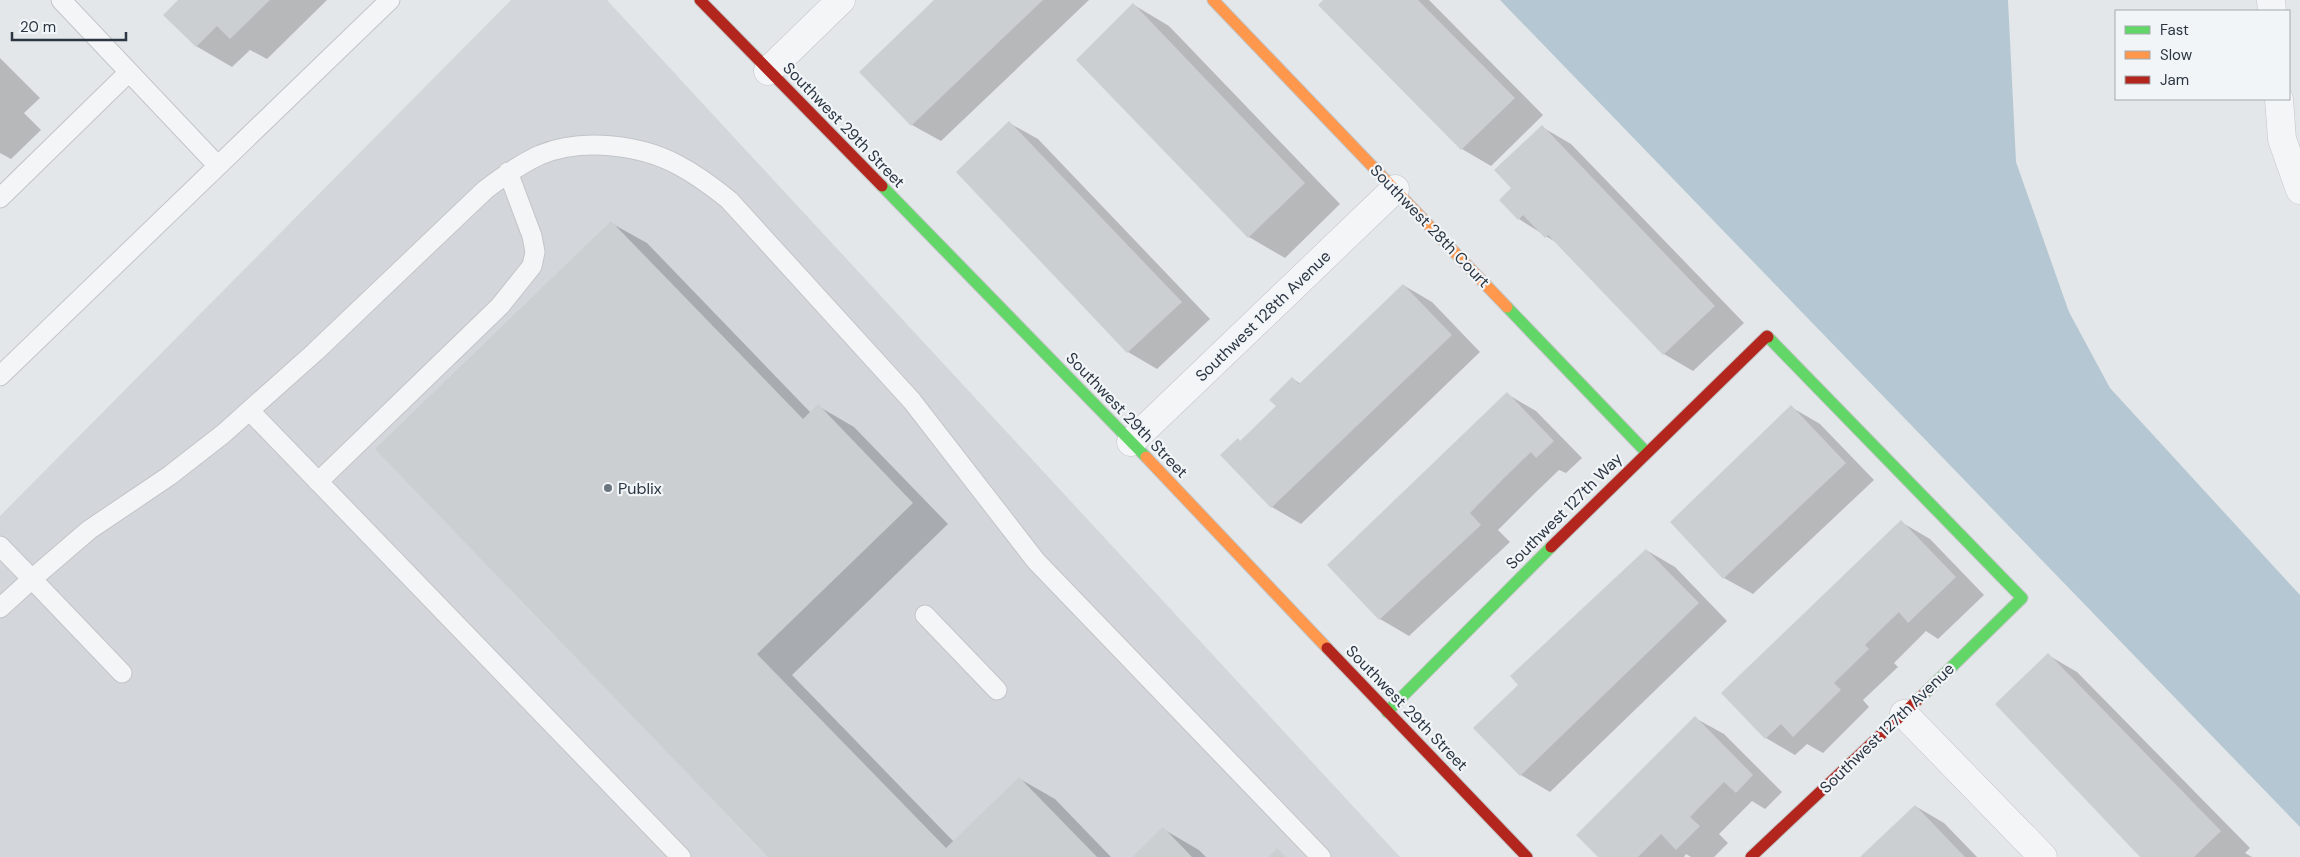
<svg xmlns="http://www.w3.org/2000/svg" width="2300" height="857" viewBox="0 0 2300 857" font-family="'DM Sans',sans-serif">
<style>
.built{fill:#d3d7dc}
.water{fill:#b4c7d2}
.shadow{fill:#0003}
.building{fill:#cccfd1}
.lines{fill:none;stroke-linecap:round;stroke-linejoin:round}
.lane-casing{stroke:#c2c5c7;stroke-width:21}
.street-casing{stroke:#c2c5c7;stroke-width:29}
.fast-casing{stroke:#c2c5c7;stroke-width:13}
.slow-casing{stroke:#c2c5c7;stroke-width:13}
.jam-casing{stroke:#c2c5c7;stroke-width:13}
.lane{stroke:#f3f5f6;stroke-width:19}
.street{stroke:#f3f5f6;stroke-width:28}
.fast{stroke:#63d668;stroke-width:11}
.slow{stroke:#ff974d;stroke-width:11}
.jam{stroke:#b3261e;stroke-width:11}
.poi-dot{fill:#6c747c;stroke:#f2f5f8;stroke-width:2}
.labels{text-anchor:middle;dominant-baseline:central;stroke-width:4.5;stroke-linejoin:round;paint-order:stroke}
.street-label{font-size:16px;fill:#2b3642;stroke:#f2f5f8}
.poi-label{font-size:16px;fill:#2b3642;stroke:#f2f5f8;text-anchor:start}
</style>
<rect width="100%" height="100%" fill="#e4e7e9"/>
<path class="built" d="M511,0h96l793,857h-1400v-341z"/>
<path class="water" d="M1500,0h508l8,162 53,150 41,76 190,207v232z"/>
<path class="shadow" d="M180,0h147l-60,59 -17,-9 -18,17 -36,-21z
M936,0h153l-148,141 -29,-16z
M1324,0h105l114,115 -52,51 -29,-17 -142,-144z
M1134,5l35,21 171,178 -55,54 -36,-21 -171,-177z
M0,58l40,40 -16,15 17,17 -30,29 -11,-6z
M1009,123l29,16 172,180 -53,50 -29,-17z
M1542,127l29,17 173,179 -51,48 -29,-17 -104,-109 -41,-26z
M611,223l36,20 164,170 7,-7 36,21 94,97 -156,151 162,167 66,-63 35,20 56,58h-341z
M1403,285l29,17 48,50 -179,172 -29,-17 -31,-65 36,-36 16,-27 8,5z
M1507,394l29,17 46,47 -16,15 -7,-3 -26,25 -35,35 12,12 -101,94 -29,-17 -52,-54z
M1791,407l29,17 54,56 -121,114 -29,-16z
M1901,522l29,17 54,56 -46,44 -12,-8 -32,32 4,4 -35,33 6,7 -46,46 -16,-9 -12,11 -29,-17z
M1646,550l29,17 52,54 -177,171 -29,-17 -46,-47 45,-43z
M2048,655l29,17 173,176 -5,5 7,4h-111z
M1695,718l29,16 58,58 -17,17 -13,-8 -33,33 9,9 -14,14h-23l-5,-3 -2,3h-85z
M1915,806l29,17 33,34h-115z
M1163,829l36,21 7,7h-72z"/>
<path class="building" d="M178,0h92l-40,39 -13,-13 -21,21 -33,-32z
M934,0h109l-132,126 -52,-54z
M1323,0h95l97,98 -54,52 -143,-145z
M1133,3l172,180 -57,55 -172,-178z
M1009,121l173,181 -55,51 -171,-181z
M1542,125l173,181 -52,49 -115,-120 -3,3 -22,-23 -5,5 -19,-20 12,-12 -17,-18z
M611,221l192,198 15,-15 95,99 -156,151 189,194 73,-71 78,80h-329l-393,-408z
M1403,284l49,51 -181,173 -51,-53 18,-17 2,3 36,-35 -7,-6 23,-23 7,7z
M1507,392l47,49 -18,17 -5,-6 -27,26 -34,35 11,12 -102,95 -52,-55z
M1791,405l55,58 -123,116 -53,-57z
M1901,520l55,57 -48,46 -9,-11 -34,33 4,4 -35,34 7,7 -48,47 -12,-13 -16,15 -44,-46z
M1646,549l53,54 -179,173 -47,-48 45,-43 -8,-9z
M2048,653l173,178 -27,26h-54l-145,-153z
M1695,716l58,59 -17,18 -12,-11 -34,35 10,9 -24,24 -15,-16 -23,23h-40l-22,-22z
M1915,805l50,52h-105z
M1163,827l29,30h-60z
M1277,848l9,9h-18z"/>
<g class="lines">
<g class="lane-casing">
<path id="lane" d="M61,0l157,166
M0,198l129,-126
M0,376l390,-376
M250,411l431,446
M318,482l182,-176 32,-40 3,-14 -3,-16 -24,-64
M0,546l32,33 -32,29
M925,615l72,75
M122,673l-90,-94 57,-49 80,-54 54,-42 92,-82 170,-162c17,-13 35,-26 55,-35 41,-17 99,-11 138,10 19,10 35,22 51,35l183,201 124,160 285,296"/>
</g>
<g class="street-casing">
<path id="street" d="M2271,0l1,11
M768,71l73,-71
M2279,99l3,40 18,51
M1131,442l264,-253
M1904,714l139,143"/>
</g>
<g class="fast-casing">
<path id="fast" d="M882,186l264,271
M1507,307l139,145
M1768,337l254,261 -98,96
M1387,712l164,-165"/>
</g>
<g class="slow-casing">
<path id="slow" d="M1213,0l294,307
M1146,457l181,191"/>
</g>
<g class="jam-casing">
<path id="jam" d="M700,0l182,186
M1551,547l216,-211 1,1
M1327,648l200,209
M1751,857l173,-163"/>
</g>
<use href="#lane" class="lane"/>
<use href="#street" class="street"/>
<use href="#fast" class="fast"/>
<use href="#slow" class="slow"/>
<use href="#jam" class="jam"/>
</g>
<circle class="poi-dot" cx="608" cy="488" r="5"/>
<g class="labels">
<g class="street-label">
<text transform="translate(844 125) rotate(46)">Southwest 29th Street</text>
<text transform="translate(1430 226) rotate(46)">Southwest 28th Court</text>
<text transform="translate(1263 316) rotate(-44)">Southwest 128th Avenue</text>
<text transform="translate(1127 415) rotate(46)">Southwest 29th Street</text>
<text transform="translate(1564 511) rotate(-45)">Southwest 127th Way</text>
<text transform="translate(1407 708) rotate(46)">Southwest 29th Street</text>
<text transform="translate(1887 728) rotate(-44)">Southwest 127th Avenue</text>
</g>
<g class="poi-label">
<text x="618" y="488">Publix</text>
</g>
</g>
<rect x="2115" y="10" width="175" height="90" fill="#f2f5f8" stroke="#a2a9af"/>
<rect x="2125" y="26" width="25" height="8" fill="#63d668" stroke="#a2a9af"/>
<text x="2160" y="35" font-size="15" fill="#2b3642">Fast</text>
<rect x="2125" y="51" width="25" height="8" fill="#ff974d" stroke="#a2a9af"/>
<text x="2160" y="60" font-size="15" fill="#2b3642">Slow</text>
<rect x="2125" y="76" width="25" height="8" fill="#b3261e" stroke="#a2a9af"/>
<text x="2160" y="85" font-size="15" fill="#2b3642">Jam</text>
<path d="M12 32v8h114v-8" fill="none" stroke="#2b3642" stroke-width="2.5"/>
<text x="20" y="32" font-size="15" fill="#2b3642" stroke="#f2f5f8" stroke-width="4" paint-order="stroke">20 m</text>
</svg>
